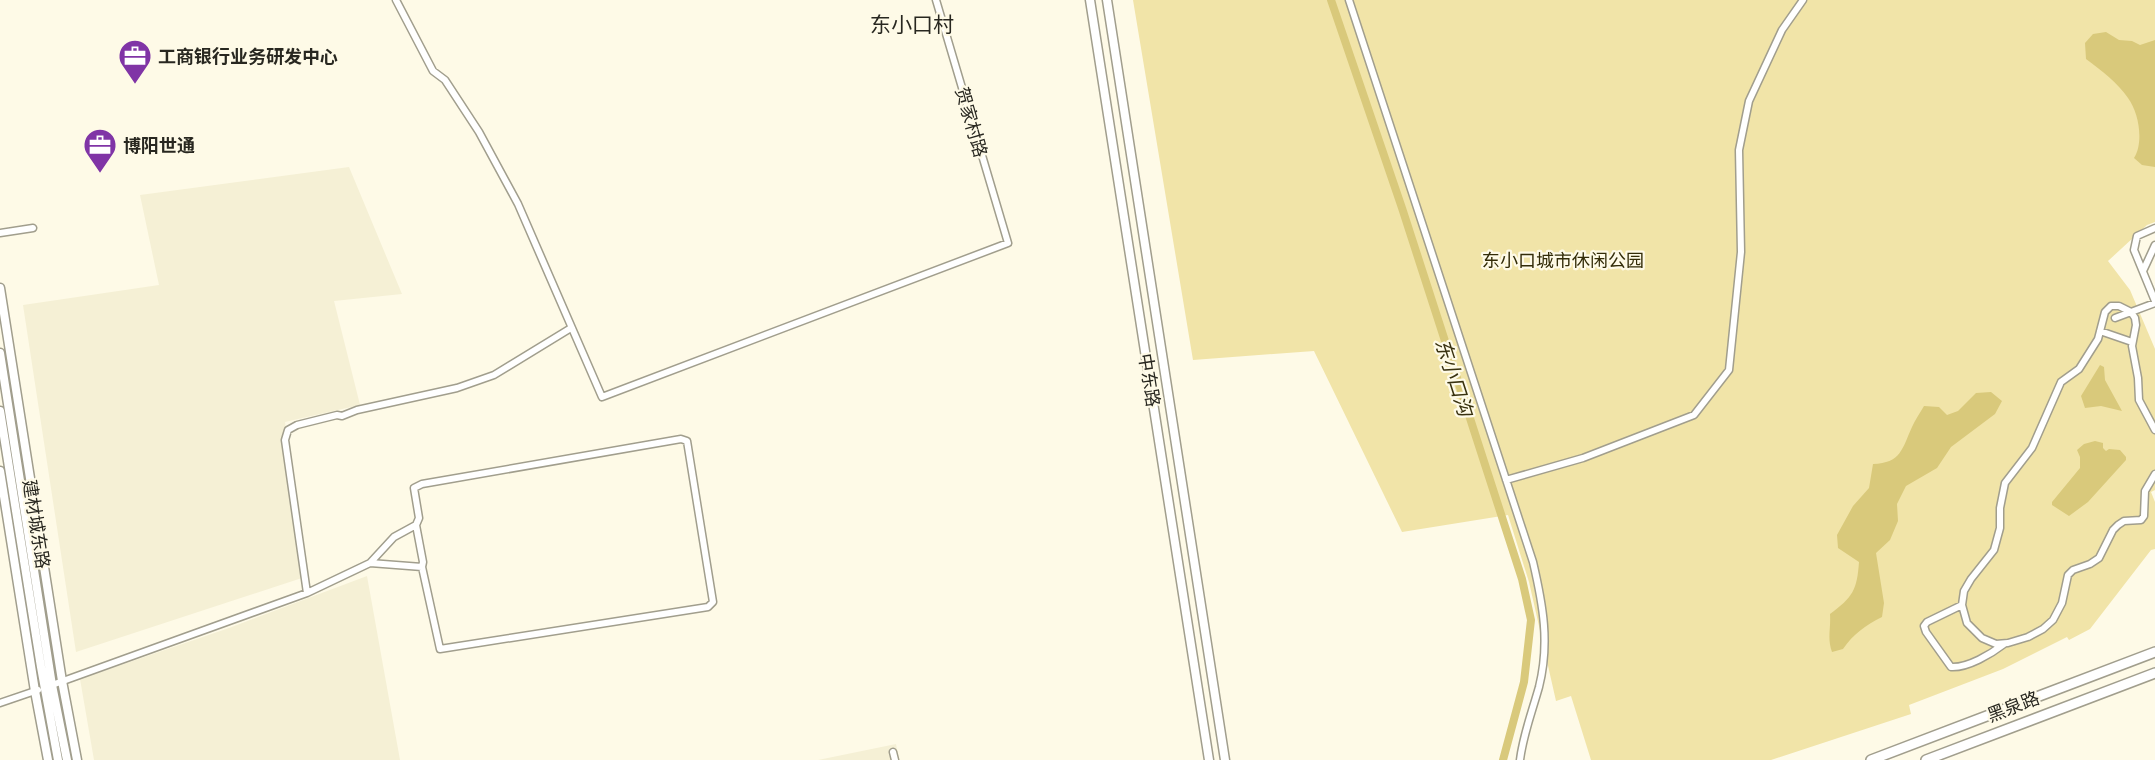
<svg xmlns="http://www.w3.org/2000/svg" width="2155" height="760" viewBox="0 0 2155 760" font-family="Commissioner,'Noto Sans SC',sans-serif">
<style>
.built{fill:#f5f0d5}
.green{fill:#f1e4a8}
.water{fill:#d9c97b}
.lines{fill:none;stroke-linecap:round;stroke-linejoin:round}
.canal{stroke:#d9c97b;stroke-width:8}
.street-casing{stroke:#a19e8d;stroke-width:9}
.secondary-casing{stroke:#a19e8d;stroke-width:11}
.primary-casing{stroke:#a19e8d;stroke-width:12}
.street{stroke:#fff;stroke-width:6}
.secondary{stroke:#fff;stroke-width:8}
.primary{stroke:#fff;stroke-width:9}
.labels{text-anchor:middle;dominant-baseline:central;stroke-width:4.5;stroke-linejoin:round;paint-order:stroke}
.poi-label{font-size:18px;font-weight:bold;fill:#282720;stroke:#fefae7;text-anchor:start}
.street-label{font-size:18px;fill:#282720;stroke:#fefae7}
.park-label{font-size:18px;fill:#332c08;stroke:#fefae7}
.water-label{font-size:20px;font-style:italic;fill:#393210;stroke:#fefae7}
.quarter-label{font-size:21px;fill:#282720;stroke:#fefae7}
</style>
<rect width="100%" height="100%" fill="#fefae7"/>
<path class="built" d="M349,167l53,127 -68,7 26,104 -75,17 23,154 -232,76 -53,-347 136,-20 -19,-90z
M367,576l33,184h-306l-14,-81 149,-51z
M896,744l3,16h-81z"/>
<path class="green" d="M1133,0h1022v222l-8,3 -39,36 22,29 25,59v141l-4,2 4,10v47l-4,1 -61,79 -21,11 -2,-3 -64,32 -94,36 2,9 -140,46h-180l-20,-64 -15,5 -27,-119 -21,-67 -106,17 -88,-181 -121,9z"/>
<path class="water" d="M2106,32l13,8 13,1 8,4 15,-5v127l-13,-2 -8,-7c10,-16 5,-45 -6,-60 -10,-15 -27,-28 -42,-39l-1,-16 8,-9z
M2100,365l4,2 1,13 17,31 -21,-5 -16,2 -4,-12z
M1991,392l11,9 -7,13 -44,33 -14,21 -31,18 -9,18 1,17 -8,19 -14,13 8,50 -2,14c-16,8 -29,17 -39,32l-11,3c-5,-14 -1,-23 -2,-38 23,-17 27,-24 29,-52l-21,-14 -1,-13 16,-29 16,-18 4,-24c28,-1 29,-15 39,-37 3,-7 8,-14 12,-21l15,1 8,8 11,-4 18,-18z
M2095,441l8,2v5l3,3 3,-2 11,1 6,7v3l-38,42 -19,14 -17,-11v-3l28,-34v-11l-3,-7 7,-6z"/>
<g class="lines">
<path class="canal" d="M1331,0l71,208 120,371 9,41 -7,62 -21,78"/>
<g class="street-casing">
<path id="street" d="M396,0l37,71 12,9 34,52 39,72 84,193 406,-154 -72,-243
M1349,0l184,562c10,43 17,81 6,125 -7,25 -16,48 -19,73
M2155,228l-18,8 -3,14 21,51
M0,233l33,-5
M2143,271l12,-26
M2115,318l40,-15
M2100,331l32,11
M2155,430l-16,-30 -1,-22 -6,-32 4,-21 -1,-7 -4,-6 -12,-6h-8l-6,6 -7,27 -19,30 -18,13 -29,66 -27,35 -5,25v20l-6,22 -23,29 -7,12 -2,14 5,18 15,15 14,6 12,-1 20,-6 15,-8 10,-9 9,-17 6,-28 5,-5 17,-6 9,-6 14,-28 5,-5 6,-4 17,-1 3,-4 1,-25 10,-17
M1506,480l77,-22 111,-43 35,-45 12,-118 -2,-102 10,-49 33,-71 21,-30
M416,525l-22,12 -24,26 52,4 1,-5 -7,-37 3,-7 -5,-30 8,-4 259,-45 6,2 26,161 -5,5 -268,42 -18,-82
M307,593l-22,-153 3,-10 9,-5 40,-10 5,1 15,-6 100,-22 37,-13 77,-47
M1962,605l-35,17 -3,4 2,6 25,35c17,1 40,-13 53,-23
M52,685l255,-92 63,-30
M0,703l38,-13
M893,752l2,8"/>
</g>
<g class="secondary-casing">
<path id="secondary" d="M1090,0l119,760
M1107,0l118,760
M0,288l62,393 15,79
M0,353l52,332 15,75
M0,411l41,256 17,93
M0,471l35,220 13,69"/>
</g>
<g class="primary-casing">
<path id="primary" d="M1871,760l284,-108
M1926,760l229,-87"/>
</g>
<use href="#street" class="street"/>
<use href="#secondary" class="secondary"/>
<use href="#primary" class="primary"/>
</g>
<defs>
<g id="office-pin" transform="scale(1.725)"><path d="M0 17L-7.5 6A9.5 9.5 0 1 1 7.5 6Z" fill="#8034a6" stroke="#fefae7"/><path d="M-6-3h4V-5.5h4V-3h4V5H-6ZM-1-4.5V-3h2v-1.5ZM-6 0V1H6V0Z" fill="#fff"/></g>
</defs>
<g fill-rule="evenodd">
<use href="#office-pin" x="135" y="56"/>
<use href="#office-pin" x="100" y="145"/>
</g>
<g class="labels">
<g class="poi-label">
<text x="158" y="56">工商银行业务研发中心</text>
<text x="123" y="145">博阳世通</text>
</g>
<g class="street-label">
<text transform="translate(972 122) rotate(74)">贺家村路</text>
<text transform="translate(1150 380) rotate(81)">中东路</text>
<text transform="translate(37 524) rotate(81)">建材城东路</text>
<text transform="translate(2013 706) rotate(-21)">黑泉路</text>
</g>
<g class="park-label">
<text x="1563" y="260">东小口城市休闲公园</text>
</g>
<g class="water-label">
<text transform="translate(1455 377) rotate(72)">东小口沟</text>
</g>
<g class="quarter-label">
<text x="912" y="23">东小口村</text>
</g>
</g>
</svg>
